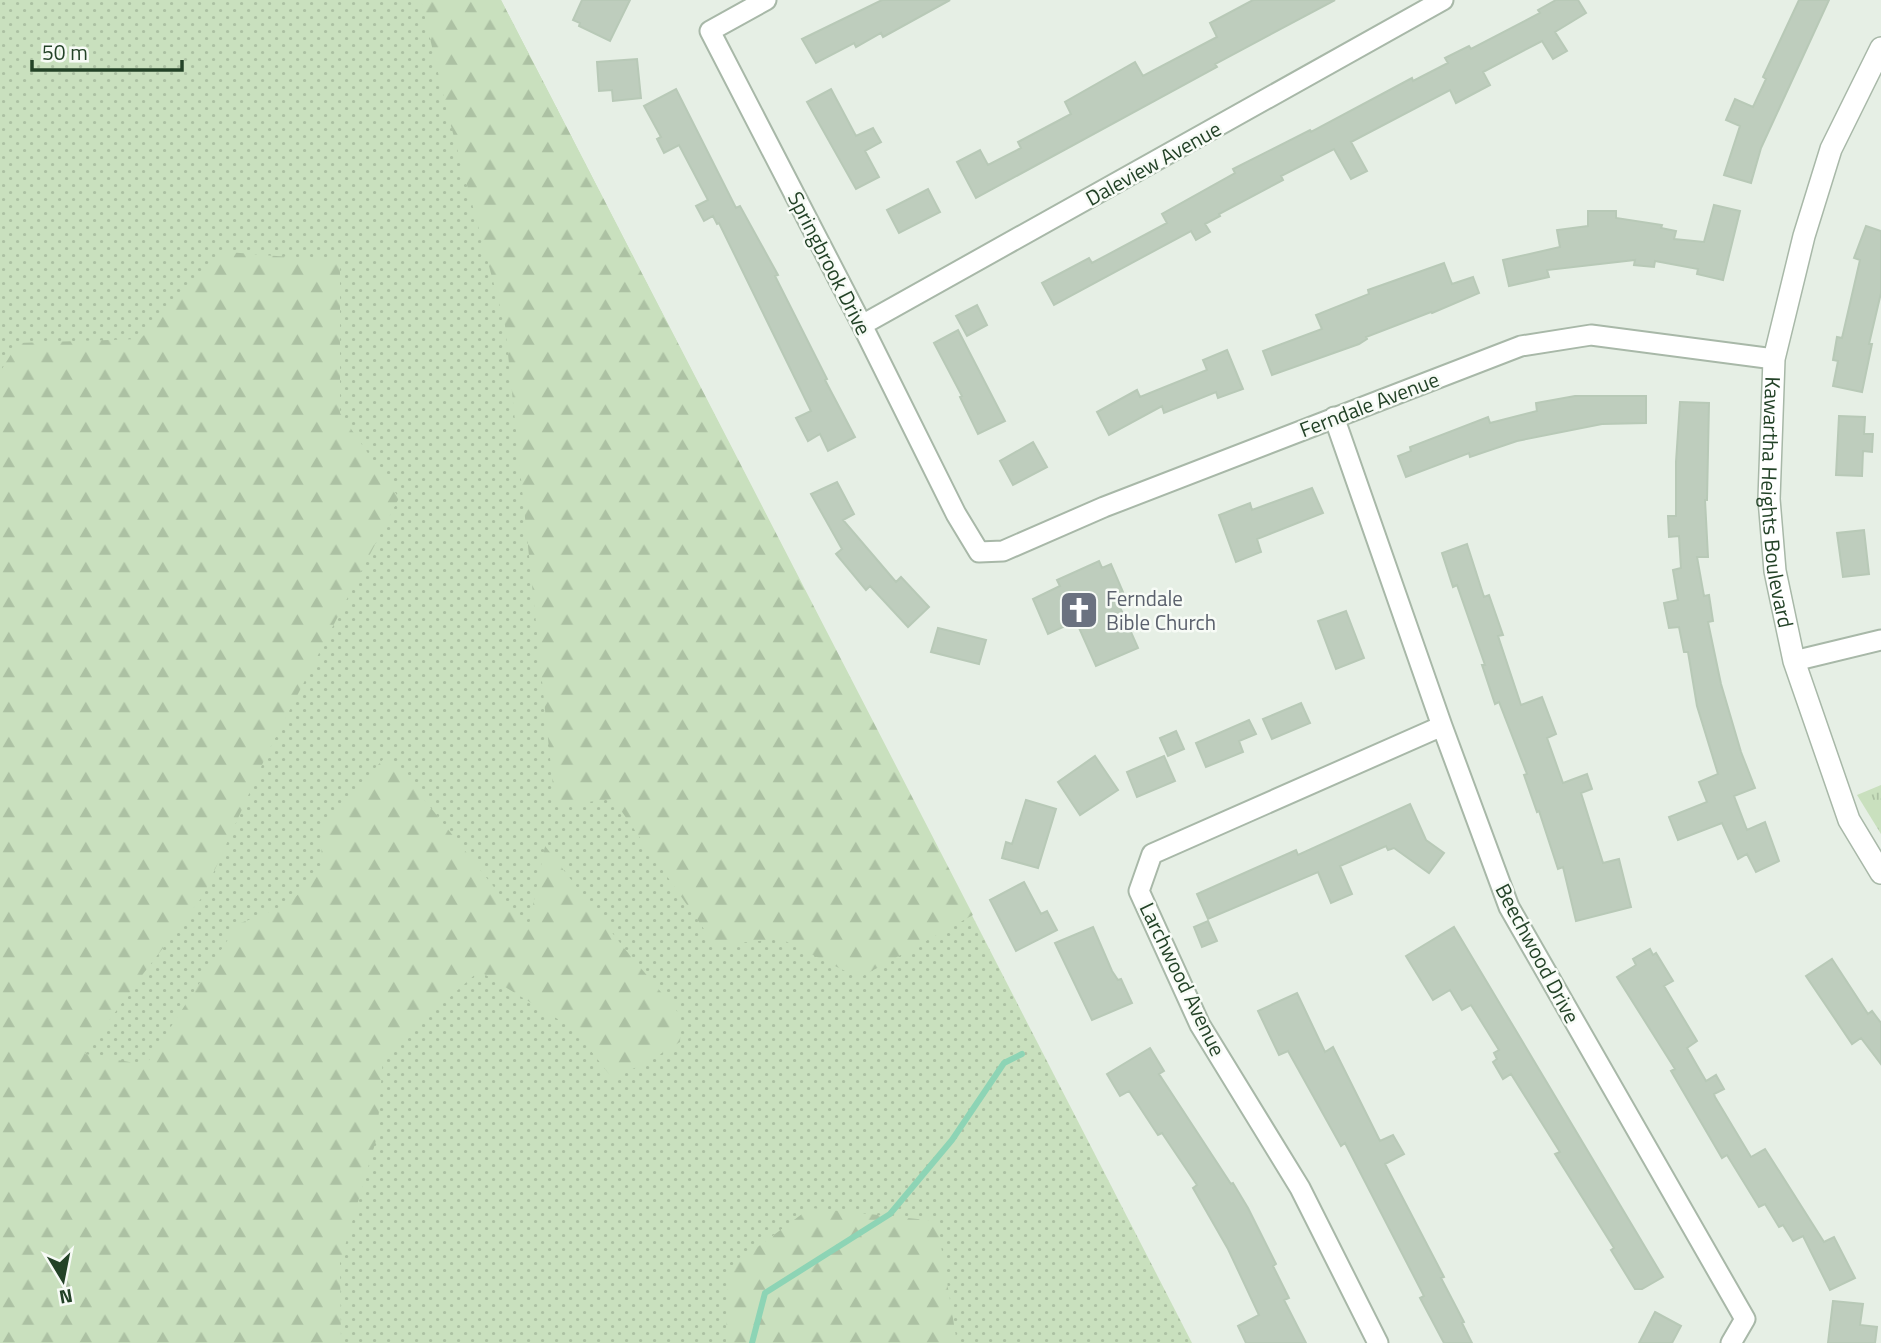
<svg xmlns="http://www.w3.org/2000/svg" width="1881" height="1343" viewBox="0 0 1881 1343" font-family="'Titillium Web',sans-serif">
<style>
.grass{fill:url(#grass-dots)}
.forest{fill:url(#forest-firs)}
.park{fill:url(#park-tufts)}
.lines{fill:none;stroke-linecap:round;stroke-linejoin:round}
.stream{stroke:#8dd4b5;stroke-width:6}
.building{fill:#becdbd;stroke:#b8c9b7;stroke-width:2}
.minor-casing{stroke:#a8b8a8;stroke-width:23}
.tertiary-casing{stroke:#a8b8a8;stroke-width:24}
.minor{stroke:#fff;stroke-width:19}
.tertiary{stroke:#fff;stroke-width:21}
.labels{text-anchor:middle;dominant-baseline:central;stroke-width:5;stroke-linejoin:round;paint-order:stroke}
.street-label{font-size:21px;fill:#234227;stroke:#f7fbf6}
.worship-label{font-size:21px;fill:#5b616d;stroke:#f7fbf6;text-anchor:start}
</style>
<defs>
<pattern id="grass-dots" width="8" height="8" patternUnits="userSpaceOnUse" patternTransform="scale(1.75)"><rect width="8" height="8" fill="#c9e0be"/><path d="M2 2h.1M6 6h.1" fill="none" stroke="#acc1a3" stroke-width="1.8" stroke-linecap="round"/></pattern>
<pattern id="forest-firs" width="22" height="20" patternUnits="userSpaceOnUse" patternTransform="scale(1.75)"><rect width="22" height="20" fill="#c9e0be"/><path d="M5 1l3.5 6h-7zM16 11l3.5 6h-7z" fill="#acc1a3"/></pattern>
<pattern id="park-tufts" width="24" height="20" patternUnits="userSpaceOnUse" patternTransform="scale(1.75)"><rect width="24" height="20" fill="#c9e0be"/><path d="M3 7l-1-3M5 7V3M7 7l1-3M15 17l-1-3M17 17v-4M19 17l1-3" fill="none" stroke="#acc1a3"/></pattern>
</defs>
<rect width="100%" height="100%" fill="#e6efe5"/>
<path class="grass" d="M0,0h501l691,1343h-1192z"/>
<path class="forest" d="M421,0h80l472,915 -114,63 -78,-39 -66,6 -102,-146 -58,7 -50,-481 -57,-210z
M227,252l113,9v152l59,85 -133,258 -63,140 -60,78 -58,80 61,11 92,-141 49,-19 34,-33 1,-46 66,-72 140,176 17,-84 79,102 57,68 -1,26 -34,21 -34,15 -38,-49 -95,-58 -96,86 -6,80 -37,126 1,80h-341v-971l18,-29 122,-4z
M810,1208l127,13 20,122h-231l2,-74z"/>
<path class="park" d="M1881,785v49l-24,-39z"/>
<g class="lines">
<path class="stream" d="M752,1343l13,-50 125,-79 62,-74 52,-77 18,-9"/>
</g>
<path class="building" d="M582,0h48l-20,41 -31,-15 1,-3 -7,-3z
M882,0h68l-67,37 -2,-4 -25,14 -2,-4 -38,20 -14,-24z
M1253,0h82l-120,64 2,3 -241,131 -19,-36 23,-12 8,15 33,-17 -3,-6 53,-28 -6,-12 70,-40 8,14 74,-39 -7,-14z
M1556,0h22l8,13 -31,19 12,19 -14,8 -11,-18 -59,31 7,13 -34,18 -6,-13 -99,52 16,29 -16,8 -17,-30 -53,27 2,4 -64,34 1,2 -15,8 5,8 -14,8 -5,-9 -137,74 -12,-22 47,-25 3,5 75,-40 -5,-9 73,-41 -2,-4 77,-39 1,2 101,-54 1,3 35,-18 -3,-5 24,-12 2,3 69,-36 -2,-3z
M1799,0h30l-68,148 -10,35 -27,-8 16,-49 -14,-6 9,-21 18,8 13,-28 -3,-2z
M637,59l4,39 -28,3 -1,-11 -13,1 -2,-29z
M676,89l60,119 4,-2 38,69 -3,1 52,103 -2,1 30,57 -27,14 -8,-17 -12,7 -12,-23 15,-7 -92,-188 -2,1 -4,-8 -9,5 -8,-15 12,-6 -29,-55 -15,8 -7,-14 4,-2 -17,-31z
M831,89l25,47 17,-8 8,14 -16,9 14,26 -23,12 -49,-87z
M928,189l12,23 -41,21 -12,-23z
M1714,205l26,6 -17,69 -26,-6 1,-5 -43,-8 -1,6 -20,-2 1,-5 -88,10 2,7 -40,9 -6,-26 57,-13 -3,-17 31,-4v-15h28v7l46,7 -1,3 15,3 -2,8 30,3z
M1866,226l15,5v62l-12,51h3l-10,48 -29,-6 5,-25 -5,-1 4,-23 5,1 18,-78 -6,-2z
M1444,263l8,21 21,-7 6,16 -47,20 -1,-1 -65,25 1,2 -8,5 -87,31 -9,-24 59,-22 -6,-14 53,-21 -1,-4z
M977,305l10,20 -20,11 -11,-20z
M958,330l47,91 -27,13 -18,-37 2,-1 -28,-53z
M1227,350l16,39 -25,9 -2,-6 -52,21 -2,-7 -53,29 -12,-23 40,-22 3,7 67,-27 -4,-10z
M1575,396h71v27l-44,1 -85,17 -47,16 -1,-4 -63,24 -8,-21 13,-5 -1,-4 78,-30 2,6 47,-12 -1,-8z
M1680,402l29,1 -2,97h-2l3,57h-11l7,39 5,-1 4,26 -5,1 13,62 20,68 14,36 -21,8 13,34 18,-8 14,39 -23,11 -9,-18 -9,5 -16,-36 -44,17 -9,-23 38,-15 -8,-20 19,-8 -21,-68 -9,-54h-4l-5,-25 -10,1 -5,-25 14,-3 -5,-30 8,-2 -2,-32 -10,1 -1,-21h8v-54z
M1839,416l26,1 -1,17h9l-1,18 -9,-1 -1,25 -26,-1z
M1033,442l14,25 -34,18 -13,-24z
M837,482l17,32 -11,6 53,62 5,-5 28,30 -21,20 -38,-41 -4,4 -30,-36 6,-5 -31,-55z
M1312,488l11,25 -66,26 4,13 -25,10 -17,-47 31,-12 2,7z
M1864,530l5,44 -26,3 -6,-44z
M1467,544l17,53 5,-2 14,40 -5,1 23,69 21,-8 14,37 -9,4 16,45 24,-9 5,15 -11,4 22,70 16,-4 12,48 -55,14 -13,-54 -5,2 -19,-58 -2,1 -13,-37 3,-1 -28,-72 -4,2 -13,-39h3l-28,-80 -4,2 -11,-34z
M1099,561l3,7 9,-4 12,28 -8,4 23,52 -42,18 -20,-45 -28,13 -15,-35 27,-13 -3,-6z
M1346,611l18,47 -28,11 -18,-48z
M938,628l48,12 -7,24 -48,-12z
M1301,703l9,20 -38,16 -9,-20z
M1249,720l7,14 -17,7 4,11 -37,15 -10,-24z
M1176,731l8,18 -16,7 -8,-18z
M1095,756l23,34 -38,25 -22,-33z
M1164,756l11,25 -38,16 -10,-25z
M1026,800l30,9 -18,59 -36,-10 4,-16 6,2z
M1410,804l16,36 18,13 -15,20 -35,-25 -6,2 -2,-4 -46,20 12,28 -21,9 -13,-31 -110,47 -11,-25 99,-44 2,5z
M1024,882l17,32 6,-3 10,19 -41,21 -26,-51z
M1208,921l9,20 -15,6 -8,-20z
M1093,927l19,44 6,9 3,-1 11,24 -40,17 -37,-77z
M1454,927l209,350 -21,12h-7l-24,-39 3,-2 -59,-94 5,-2 -49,-78 -8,5 -10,-17 4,-3 -3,-6 5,-3 -28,-45 -9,5 -12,-20 -17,10 -27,-44z
M1650,949l3,6 3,-2 17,28 -9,5 33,55 -10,7 19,33 10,-6 8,14 -10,5 1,3 36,60 14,-8 59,93 10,-5 21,41 -25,12 -27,-54 -10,5 -10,-16 -4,2 -14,-23 -6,3 -32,-52 -5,3 -51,-87 4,-2 -58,-92 19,-12 -3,-6z
M1832,959l36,55 4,-3 9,12v41l-20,-26 -9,6 -46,-68z
M1297,993l28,59 8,-5 47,94 13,-6 11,19 -19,10 59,113 -3,1 23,44 -2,1 10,20h-28l-24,-45 4,-2 -79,-153 -4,3 -53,-95 -9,4 -21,-44z
M1150,1048l14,23 -5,3 72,110 2,-1 15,25 28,56 -3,2 16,32 -5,2 22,43h-60l-8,-17 21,-11 -31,-66 -35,-61 4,-3 -35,-52 -4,2 -29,-44 -9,5 -13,-22z
M1833,1301l30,3 -3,21 17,2 -2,16h-47z
M1655,1312l26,14 -9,17h-33z"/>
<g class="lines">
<g class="minor-casing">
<path id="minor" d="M766,0l-56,31 152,294 94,189 23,38 24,-1 101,-44 417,-161 70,-11 183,24
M862,325l581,-325
M1334,417l108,309 67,181 236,412 -14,24
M1794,661l87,-21
M1378,1343l-78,-155 -100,-163 -61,-134 13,-37 290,-128"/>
</g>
<g class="tertiary-casing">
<g id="tertiary">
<path id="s1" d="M1881,48l-50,101 -27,87 -30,123 -5,140 6,72 19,90 55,159 32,53"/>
</g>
</g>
<use href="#minor" class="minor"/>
<use href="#tertiary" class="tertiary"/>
</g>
<defs>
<g id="church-square" transform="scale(2.0125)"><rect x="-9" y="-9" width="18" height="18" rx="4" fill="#6b7280" stroke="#f7fbf6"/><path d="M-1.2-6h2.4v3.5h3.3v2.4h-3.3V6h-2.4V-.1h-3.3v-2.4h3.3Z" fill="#fff"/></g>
</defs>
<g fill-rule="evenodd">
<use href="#church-square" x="1079" y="610"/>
</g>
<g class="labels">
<g class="street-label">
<text transform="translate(1153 163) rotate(-29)">Daleview Avenue</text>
<text transform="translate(830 263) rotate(63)">Springbrook Drive</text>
<text transform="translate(1369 404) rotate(-21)">Ferndale Avenue</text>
<text stroke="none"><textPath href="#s1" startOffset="474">Kawartha Heights Boulevard</textPath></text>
<text transform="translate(1538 953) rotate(62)">Beechwood Drive</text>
<text transform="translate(1183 979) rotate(64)">Larchwood Avenue</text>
</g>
<g class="worship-label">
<text x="1106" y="598">Ferndale<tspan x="1106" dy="24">Bible Church</tspan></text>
</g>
</g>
<g transform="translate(63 1280) rotate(170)" stroke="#f7fbf6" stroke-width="5" paint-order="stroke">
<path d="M0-5L12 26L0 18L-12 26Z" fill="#234227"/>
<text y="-10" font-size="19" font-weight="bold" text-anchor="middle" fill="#234227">N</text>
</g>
<path d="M32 60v10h150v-10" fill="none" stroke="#234227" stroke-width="3.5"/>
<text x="42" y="60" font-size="21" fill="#234227" stroke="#f7fbf6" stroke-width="5" paint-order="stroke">50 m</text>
</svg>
